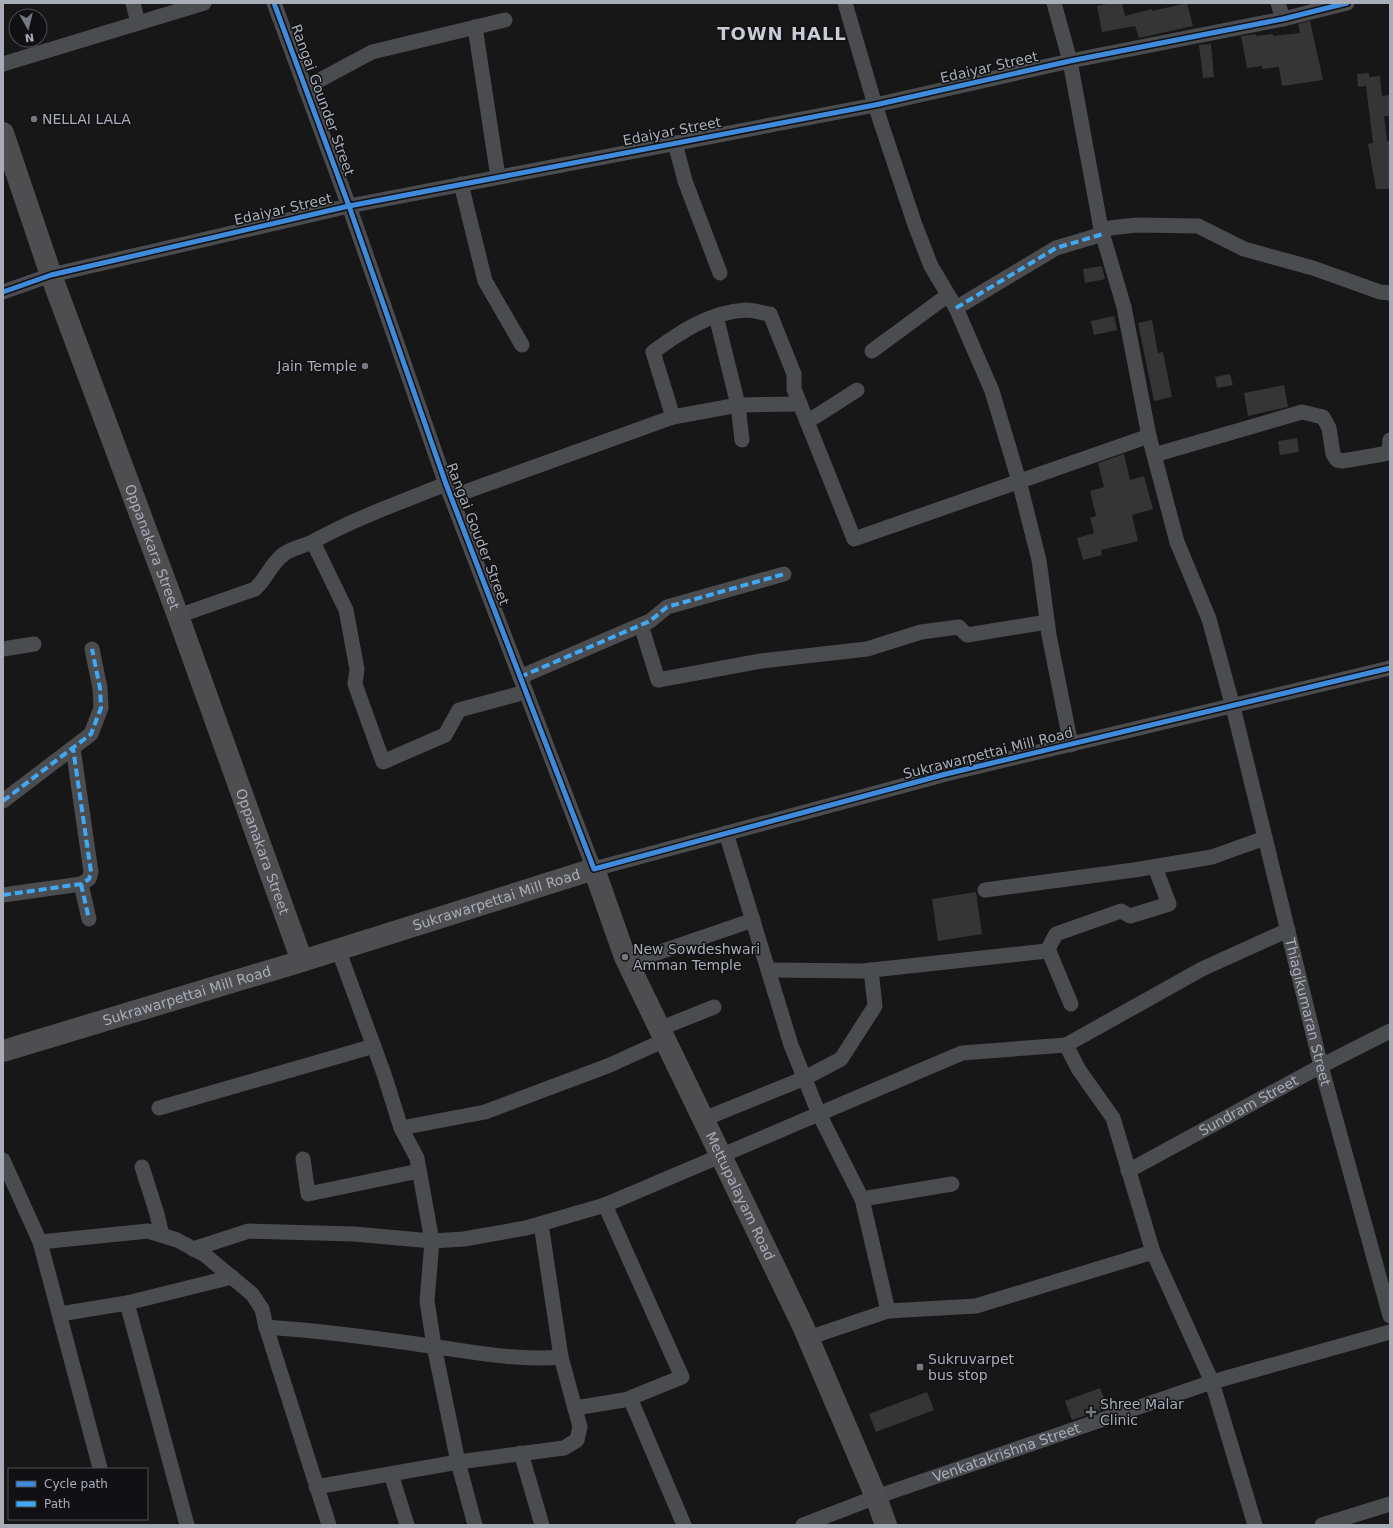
<svg xmlns="http://www.w3.org/2000/svg" width="1393" height="1528" viewBox="0 0 1393 1528" font-family="'DejaVu Sans',sans-serif">
<style>
.building{fill:#353536}
.lines{fill:none;stroke-linecap:round;stroke-linejoin:round}
.minor{stroke:#4b4c50;stroke-width:15}
.highway{stroke:#4e4e51;stroke-width:22}
.quiet{stroke:#3fa9f5;stroke-width:4;stroke-dasharray:8 4;stroke-linecap:butt}
.cycleway-casing{stroke:#111113;stroke-width:8}
.cycleway{stroke:#408adc;stroke-width:5}
.poi-dot{fill:#757880;stroke:#111113;stroke-width:1.5}
.labels{text-anchor:middle;dominant-baseline:central;stroke-width:3;stroke-linejoin:round;paint-order:stroke}
.street-label{font-size:14px;fill:#a8adb8;stroke:#111113}
.poi-label{font-size:14px;fill:#a8adb8;stroke:#111113;text-anchor:start}
.district-label{font-size:18px;font-weight:bold;letter-spacing:1px;fill:#c9ccd4;stroke:#111113}
</style>
<rect width="100%" height="100%" fill="#171717"/>
<path class="building" d="M1112,3h10l3,13 27,-7v2l35,-8 6,23 -54,12 -4,-12 -33,6 -5,-26z
M1310,21l13,59 -41,6 -3,-19 -17,2v-3l-15,2 -6,-32 15,-2v2l17,-2v2l27,-3 -2,-9z
M1211,44l3,33 -11,1 -4,-33z
M1369,73v4l11,-1 2,20 8,-1v21h-6l3,25h3v48h-14l-8,-45 5,-1 -7,-57 -8,1 -1,-13z
M1102,266l3,13 -20,4 -2,-14z
M1114,316l3,14 -23,5 -3,-14z
M1152,320l6,33 5,-1 9,45 -18,4 -16,-78z
M1230,374l3,11 -16,3 -2,-11z
M1284,385l4,22 -40,9 -4,-23z
M1297,438l2,14 -19,3 -2,-14z
M1124,454l6,26 14,-4 9,33 -21,6 6,26 -37,9 1,5 -19,5 -6,-22 17,-5 -4,-15 6,-2 -6,-25 14,-4 -6,-24z
M976,892l6,42 -44,7 -6,-42z
M1100,1388l8,20 -36,12 -7,-19z
M927,1392l7,18 -58,22 -7,-18z"/>
<g class="lines">
<g class="minor">
<path d="M133,3l5,20"/>
<path d="M274,3l75,203 97,278 148,385 352,-95 444,-106"/>
<path d="M845,3l30,102 40,120 16,41 25,42 36,83 27,90 20,79 10,75 22,110"/>
<path id="s1" d="M1054,3l16,58 31,168 23,78 25,129 28,106 32,77 24,88 88,359 69,250"/>
<path d="M1278,3l5,16"/>
<path d="M475,27l23,150"/>
<path d="M3,64l201,-61"/>
<path d="M305,88l67,-36 133,-32"/>
<path d="M675,143l10,38 35,92"/>
<path d="M461,184l24,97 37,64"/>
<path d="M1101,229l35,-4 62,1 46,23 69,19 67,24 10,1"/>
<path d="M3,292l48,-17 298,-69 526,-101 195,-44 213,-42 64,-16"/>
<path d="M956,308l100,-60 47,-14"/>
<path d="M716,316l22,89 4,35"/>
<path d="M872,351l76,-56"/>
<path d="M673,417l-20,-65c27,-20 57,-40 93,-42 7,0 16,3 24,4l24,60v15l60,150 295,-103"/>
<path d="M807,422l50,-32"/>
<path d="M1154,455l148,-43 21,5 6,11 4,26 4,6 6,1 46,-8 1,-13"/>
<path d="M451,497l222,-80 65,-12 62,-1"/>
<path d="M313,542l33,68 11,59 -2,15 28,78 62,-27 14,-25 67,-18"/>
<path d="M178,616l77,-27c12,-11 16,-26 29,-35 8,-6 21,-8 30,-13 42,-23 87,-39 132,-57"/>
<path d="M641,625l17,55 103,-19 106,-12 54,-17 38,-5 8,8 80,-13"/>
<path d="M3,649l31,-5"/>
<path d="M520,677l130,-56 17,-14 117,-33"/>
<path d="M3,801l88,-67 10,-26 -1,-20 -8,-39"/>
<path d="M726,833l65,212 28,69 43,85"/>
<path d="M81,884l8,35"/>
<path d="M985,890l149,-20 78,-13 53,-19"/>
<path d="M3,895l78,-11 8,-5 2,-7 -18,-124"/>
<path d="M338,949l46,125 17,54 16,30 15,83 -5,60 7,45 24,116 17,63"/>
<path d="M1048,949l23,55"/>
<path d="M628,963l125,-43"/>
<path d="M769,970l94,1 184,-20 9,-17 65,-23 9,5 39,-12 -14,-37"/>
<path d="M659,1029l55,-22"/>
<path d="M1066,1045l13,25 34,48 40,134 59,130 43,143"/>
<path d="M159,1108l215,-62"/>
<path d="M704,1119l101,-41 36,-19 34,-53 -4,-36"/>
<path d="M401,1128l84,-16 125,-47 55,-25"/>
<path d="M303,1159l5,35 111,-23"/>
<path d="M3,1160l37,82 60,226"/>
<path d="M142,1167l15,47 5,21"/>
<path id="s2" d="M1128,1171l193,-105 69,-35"/>
<path d="M605,1205l77,172 -52,21 54,127"/>
<path d="M40,1242l108,-11 29,9 28,15 47,39 10,15 4,18c55,4 110,11 164,19 43,6 87,15 131,11"/>
<path d="M193,1249l56,-18 105,3 78,7 32,-2 62,-11 79,-23 357,-152 104,-8 136,-76 86,-39"/>
<path d="M127,1303l105,-26"/>
<path d="M888,1311l-26,-112 90,-15"/>
<path d="M60,1314l67,-11 60,222"/>
<path d="M266,1327l63,198"/>
<path d="M808,1338l80,-27 88,-5 177,-54"/>
<path d="M575,1408l55,-9"/>
<path d="M521,1453l21,72"/>
<path d="M391,1474l16,51"/>
<path d="M316,1487l142,-25 106,-14 13,-8 3,-13 -19,-70 -20,-133"/>
<path id="s3" d="M803,1525l73,-28 336,-115 178,-50"/>
<path d="M1322,1525l68,-21"/>
</g>
<g class="highway">
<path id="s4" d="M3,133l48,142 127,341 124,345"/>
<path id="s5" d="M3,1051l299,-90 292,-92 31,88 178,369 73,171 10,28"/>
</g>
<path class="quiet" d="M956,308l100,-60 47,-14
M520,677l130,-56 17,-14 117,-33
M3,801l88,-67 10,-26 -1,-20 -8,-39
M81,884l8,35
M3,895l78,-11 8,-5 2,-7 -18,-124"/>
<g class="cycleway-casing">
<path id="cycleway" d="M274,3l75,203 97,278 148,385 352,-95 444,-106
M3,292l48,-17 298,-69 526,-101 195,-44 213,-42 64,-16"/>
</g>
<use href="#cycleway" class="cycleway"/>
</g>
<g class="poi-dot">
<circle cx="34" cy="119" r="4"/>
<circle cx="365" cy="366" r="4"/>
<circle cx="625" cy="957" r="4"/>
<rect x="916" y="1363" width="8" height="8" rx="2"/>
<path d="M1089 1406h4v4h4v4h-4v4h-4v-4h-4v-4h4z"/>
</g>
<g class="labels">
<g class="street-label">
<text transform="translate(989 67) rotate(-13)">Edaiyar Street</text>
<text transform="translate(323 100) rotate(70)">Rangai Gounder Street</text>
<text transform="translate(672 131) rotate(-11)">Edaiyar Street</text>
<text transform="translate(283 209) rotate(-13)">Edaiyar Street</text>
<text transform="translate(478 534) rotate(69)">Rangai Gouder Street</text>
<text stroke="none"><textPath href="#s4" startOffset="440">Oppanakara Street</textPath></text>
<text transform="translate(988 753) rotate(-14)">Sukrawarpettai Mill Road</text>
<text stroke="none"><textPath href="#s4" startOffset="764">Oppanakara Street</textPath></text>
<text stroke="none"><textPath href="#s5" startOffset="516">Sukrawarpettai Mill Road</textPath></text>
<text stroke="none"><textPath href="#s5" startOffset="192">Sukrawarpettai Mill Road</textPath></text>
<text stroke="none"><textPath href="#s1" startOffset="1042">Thiagikumaran Street</textPath></text>
<text stroke="none"><textPath href="#s2" startOffset="137">Sundram Street</textPath></text>
<text stroke="none"><textPath href="#s5" startOffset="977">Mettupalayam Road</textPath></text>
<text stroke="none"><textPath href="#s3" startOffset="216">Venkatakrishna Street</textPath></text>
</g>
<g class="poi-label">
<text x="42" y="119">NELLAI LALA</text>
<text x="357" y="366" text-anchor="end">Jain Temple</text>
<text x="633" y="949">New Sowdeshwari<tspan x="633" dy="16">Amman Temple</tspan></text>
<text x="928" y="1359">Sukruvarpet<tspan x="928" dy="16">bus stop</tspan></text>
<text x="1100" y="1404">Shree Malar<tspan x="1100" dy="16">Clinic</tspan></text>
</g>
<g class="district-label">
<text x="782" y="33">TOWN HALL</text>
</g>
</g>
<rect width="1393" height="1528" fill="none" stroke="#a8adb8" stroke-width="8"/>
<rect x="8" y="1468" width="140" height="52" fill="#111113" stroke="#4d4f55"/>
<rect x="16" y="1481" width="20" height="6" fill="#408adc" stroke="#4d4f55"/>
<text x="44" y="1488" font-size="12" fill="#a8adb8">Cycle path</text>
<rect x="16" y="1501" width="20" height="6" fill="#3fa9f5" stroke="#4d4f55"/>
<text x="44" y="1508" font-size="12" fill="#a8adb8">Path</text>
<g transform="translate(28 28) rotate(172)"><circle r="19" fill="#111113" stroke="#4d4f55"/>
<path d="M0-3L7 15L0 10L-7 15Z" fill="#757880"/>
<text y="-6" font-size="11" font-weight="bold" text-anchor="middle" fill="#a8adb8">N</text>
</g>
</svg>
